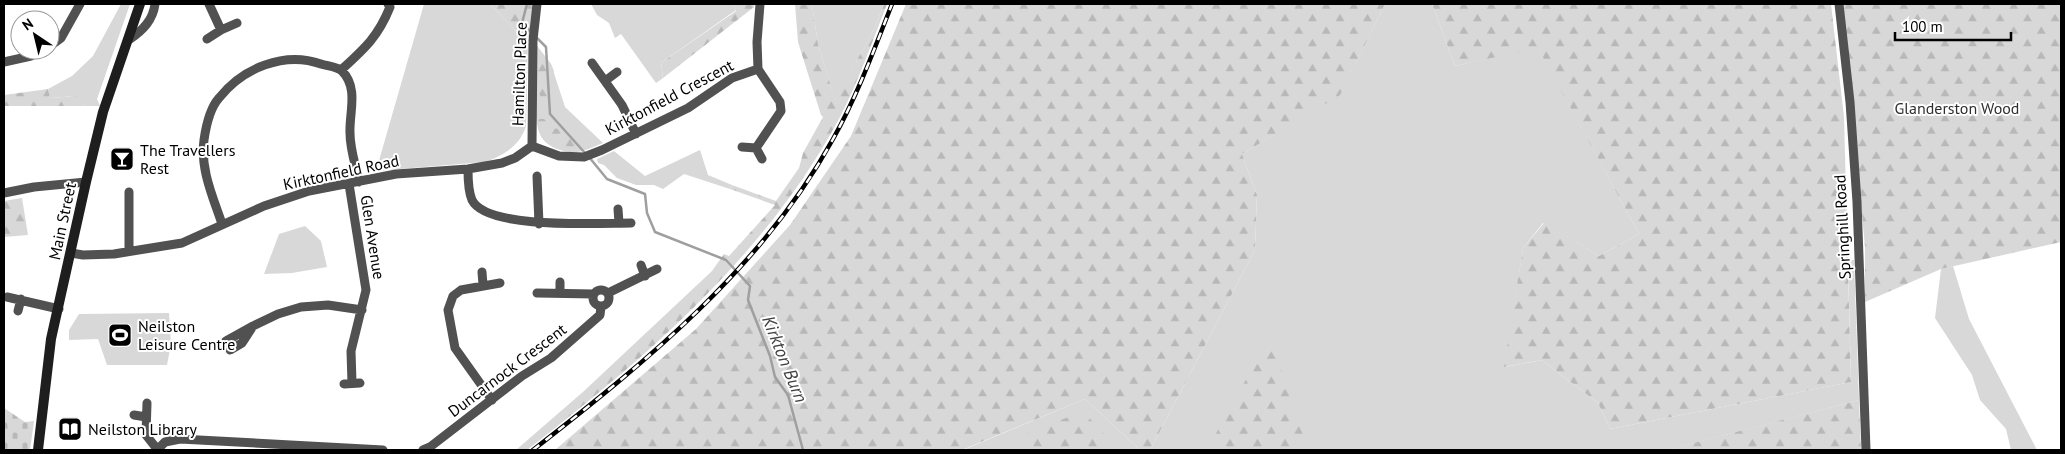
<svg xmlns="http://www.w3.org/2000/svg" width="2065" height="454" viewBox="0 0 2065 454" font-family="'PT Sans',sans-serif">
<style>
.green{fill:#d8d8d8}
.forest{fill:url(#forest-firs)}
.cemetery{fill:url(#cemetery-stones)}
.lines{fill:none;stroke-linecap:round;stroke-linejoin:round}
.stream{stroke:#9f9f9f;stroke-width:2.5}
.street{stroke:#515151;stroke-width:9}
.secondary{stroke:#1e1e1e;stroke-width:10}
.rail-casing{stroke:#000;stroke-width:4.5}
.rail{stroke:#fff;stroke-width:2.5;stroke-dasharray:8;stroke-linecap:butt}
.labels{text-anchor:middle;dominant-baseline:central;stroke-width:4;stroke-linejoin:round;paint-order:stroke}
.street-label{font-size:16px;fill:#000;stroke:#fff}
.park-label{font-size:16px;fill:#2f2f2f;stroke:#fff}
.poi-label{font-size:16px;fill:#000;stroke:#fff;text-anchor:start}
.water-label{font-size:18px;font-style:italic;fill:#404040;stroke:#fff}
</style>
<defs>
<pattern id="forest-firs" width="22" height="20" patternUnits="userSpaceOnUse" patternTransform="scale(1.25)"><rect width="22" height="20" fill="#d8d8d8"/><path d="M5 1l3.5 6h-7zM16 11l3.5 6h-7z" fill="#b8b8b8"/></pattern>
<pattern id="cemetery-stones" width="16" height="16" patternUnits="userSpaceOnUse" patternTransform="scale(1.25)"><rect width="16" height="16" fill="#d8d8d8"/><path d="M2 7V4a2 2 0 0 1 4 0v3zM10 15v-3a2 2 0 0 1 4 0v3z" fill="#b8b8b8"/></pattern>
</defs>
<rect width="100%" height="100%" fill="#fff"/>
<path class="green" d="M121,4h9l-33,95 3,7h-14l-11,-10 -25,2 -2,-9 24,-13 21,-20z
M424,4h66l28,29 10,6 -2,87c-6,20 -23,30 -42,36l-108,9z
M591,4h143l2,6 -75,53 2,15 -7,5 -35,-49 -6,4 -6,-15 -12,-8z
M812,4h72l-10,25 -39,72 -17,-57z
M1385,4h47l23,62 83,-19 101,187 -40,22 -56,-33 -20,25 -18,119 37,-7 56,43 12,26 241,-47 -3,-123 6,1 5,140 -187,49 1,1h-523l105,-200 2,-55 -15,-41 98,-60z
M537,46l14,18 14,43 38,36c-8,3 -17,8 -26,9 -11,1 -28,-4 -35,-14 -11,-15 -5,-72 -5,-92z
M700,150l8,25 24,10 -2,4 -46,-15 -21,15 -9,-4h-18l-19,-7 -13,-13 -6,-2 -1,-4 17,-8 31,25z
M305,226l16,15 6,26 -35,6 -28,1 15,-40z
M1953,266l16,53 68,131h-26l-5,-21 -26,-29 -8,-25 -37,-57 6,-49z
M169,313l2,31 -4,21h-60l-9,-26 -29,1v-10l10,-16z
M1085,399l55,51h-177z"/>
<path class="forest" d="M490,4h45l-7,35 -10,-6z
M734,4h20v3l-91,71 -2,-15 75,-52z
M795,4h17l6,40 17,56 39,-71 10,-25h3c-15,38 -29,79 -48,115 -74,137 -191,237 -312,331h-11l68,-59 128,-120 12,-17 5,2 46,-51 -45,-16 2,-4 44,16 23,-33 4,-15 20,-36 -2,-2 -23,-73z
M906,4h479l-45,91 -98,59 15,41 -2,55 -105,200h-10l-55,-51 -123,51h-407l141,-121 94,-104 61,-89z
M1432,4h399l13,113 7,265 -241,47 -12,-26 -56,-43 -38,7 19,-119 21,-25 55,33 40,-22 -101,-186 -83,18z
M1843,4h218v238l-120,27 -76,33v-55z
M537,46l14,18 3,7 -3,8 4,22 -9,2 -10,-13z
M48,89l2,9 26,-2 10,10h-82v-11z
M537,119h7l8,9c19,3 23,4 33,21 -13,5 -33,2 -42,-10 -4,-6 -5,-13 -6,-20z
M22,198l6,37 -24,2v-36z
M1270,336l38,114h-101z
M1859,400l2,50 -190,-1z
M1083,411l35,39h-93l-6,-13z"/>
<path class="cemetery" d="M4,408l21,14 9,-1 -4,29h-26z"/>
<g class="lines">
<path class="stream" d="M527,4l-5,19 10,10
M536,37l10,10 4,67 35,39
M589,157l18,22 38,15 2,19 8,19 71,28 24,26 -2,14 22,56 5,21 13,18 15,55"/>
<path class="street" d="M209,4l12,26
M1839,4l11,98 7,100 9,248
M130,39c13,-9 23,-19 25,-35
M207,39l14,-9 16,-7
M50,46l11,-8 19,-34
M4,62l27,-6 12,-6
M592,63l30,42 14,29
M341,70c23,-21 37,-33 49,-63l-2,-3
M605,81l12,-9
M532,146l27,10 25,1 18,-7 86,-42 44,-30 26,-9 -1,-27 3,-38
M532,146l1,-106 4,-36
M742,147l14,1 25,-37 -1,-9 -22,-33
M756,148l6,11
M468,169c0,10 0,22 4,31 15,30 128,23 159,23
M537,176l2,48
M349,184l17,106 -15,61 1,32
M129,192v59
M4,193l30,-6 52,-5
M618,209l1,14
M222,224c-9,-27 -22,-55 -18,-84 2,-14 6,-32 15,-42 24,-30 65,-47 102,-34 6,2 17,3 21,7 17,17 7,42 8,62 0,17 6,33 9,49
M71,253l12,2 31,-1 68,-11 82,-37 45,-15 87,-17 72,-5 34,-6 13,-5 17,-12
M641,265l4,11
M482,272l1,13
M560,282v11
M593 298a8 8 0 1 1 16 0a8 8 0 1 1-16 0Z
M537,293l57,1
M608,293l49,-24
M7,297l52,12
M18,311l3,-12
M253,326l-27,15 4,9 12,-7 11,-17 25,-12 23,-7 27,-2 34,5
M344,384l16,-1
M492,400l-37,-52 -7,-38 5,-14 8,-6 39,-7
M147,403l-1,32 11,14
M134,415l12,2
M157,450l8,-8 15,-3 203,11
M423,450l7,-3 92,-71 29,-18 49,-43 1,-8"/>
<path class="secondary" d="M38,450l13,-111 35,-157 17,-70 37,-108"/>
<g class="rail-casing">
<path id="rail" d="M533,450c113,-88 230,-183 300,-311 24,-43 41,-89 59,-135"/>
</g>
<use href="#rail" class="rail"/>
</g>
<defs>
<g id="bar-square" transform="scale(1.25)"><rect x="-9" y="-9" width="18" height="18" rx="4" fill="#000" stroke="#fff"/><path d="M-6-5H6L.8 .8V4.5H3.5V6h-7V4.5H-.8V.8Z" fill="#fff"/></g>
<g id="stadium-square" transform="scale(1.25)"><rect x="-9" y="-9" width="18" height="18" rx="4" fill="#000" stroke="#fff"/><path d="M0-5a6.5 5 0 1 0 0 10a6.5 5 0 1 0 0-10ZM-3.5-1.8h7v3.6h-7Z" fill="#fff"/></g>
<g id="library-square" transform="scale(1.25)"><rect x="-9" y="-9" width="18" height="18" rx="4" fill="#000" stroke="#fff"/><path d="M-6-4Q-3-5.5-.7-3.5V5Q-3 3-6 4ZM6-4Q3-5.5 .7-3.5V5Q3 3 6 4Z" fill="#fff"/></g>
</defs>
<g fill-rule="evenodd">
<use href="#bar-square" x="122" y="159"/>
<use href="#stadium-square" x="120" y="335"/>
<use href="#library-square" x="70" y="429"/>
</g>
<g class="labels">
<g class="street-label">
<text transform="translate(519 74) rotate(-88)">Hamilton Place</text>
<text transform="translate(669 97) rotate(-28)">Kirktonfield Crescent</text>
<text transform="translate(341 172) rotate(-12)">Kirktonfield Road</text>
<text transform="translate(62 221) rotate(-78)">Main Street</text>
<text transform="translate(1842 227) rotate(-93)">Springhill Road</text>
<text transform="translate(373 237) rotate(81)">Glen Avenue</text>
<text transform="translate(507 370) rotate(-37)">Duncarnock Crescent</text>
</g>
<g class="park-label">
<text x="1957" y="108">Glanderston Wood</text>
</g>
<g class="poi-label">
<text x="140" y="150">The Travellers<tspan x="140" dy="18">Rest</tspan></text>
<text x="138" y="326">Neilston<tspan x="138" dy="18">Leisure Centre</tspan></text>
<text x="88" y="429">Neilston Library</text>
</g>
<g class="water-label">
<text transform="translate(785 359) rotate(68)">Kirkton Burn</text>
</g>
</g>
<rect width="2065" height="454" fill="none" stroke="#000000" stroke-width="10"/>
<g transform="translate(35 35) rotate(325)"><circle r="24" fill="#ffffff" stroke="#999999"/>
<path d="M0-4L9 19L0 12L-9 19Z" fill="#000000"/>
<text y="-8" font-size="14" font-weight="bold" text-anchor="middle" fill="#000000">N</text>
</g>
<path d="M1895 32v8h116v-8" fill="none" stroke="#000000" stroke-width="2.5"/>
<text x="1902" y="32" font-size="15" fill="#000000" stroke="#ffffff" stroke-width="4" paint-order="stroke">100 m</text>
</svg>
